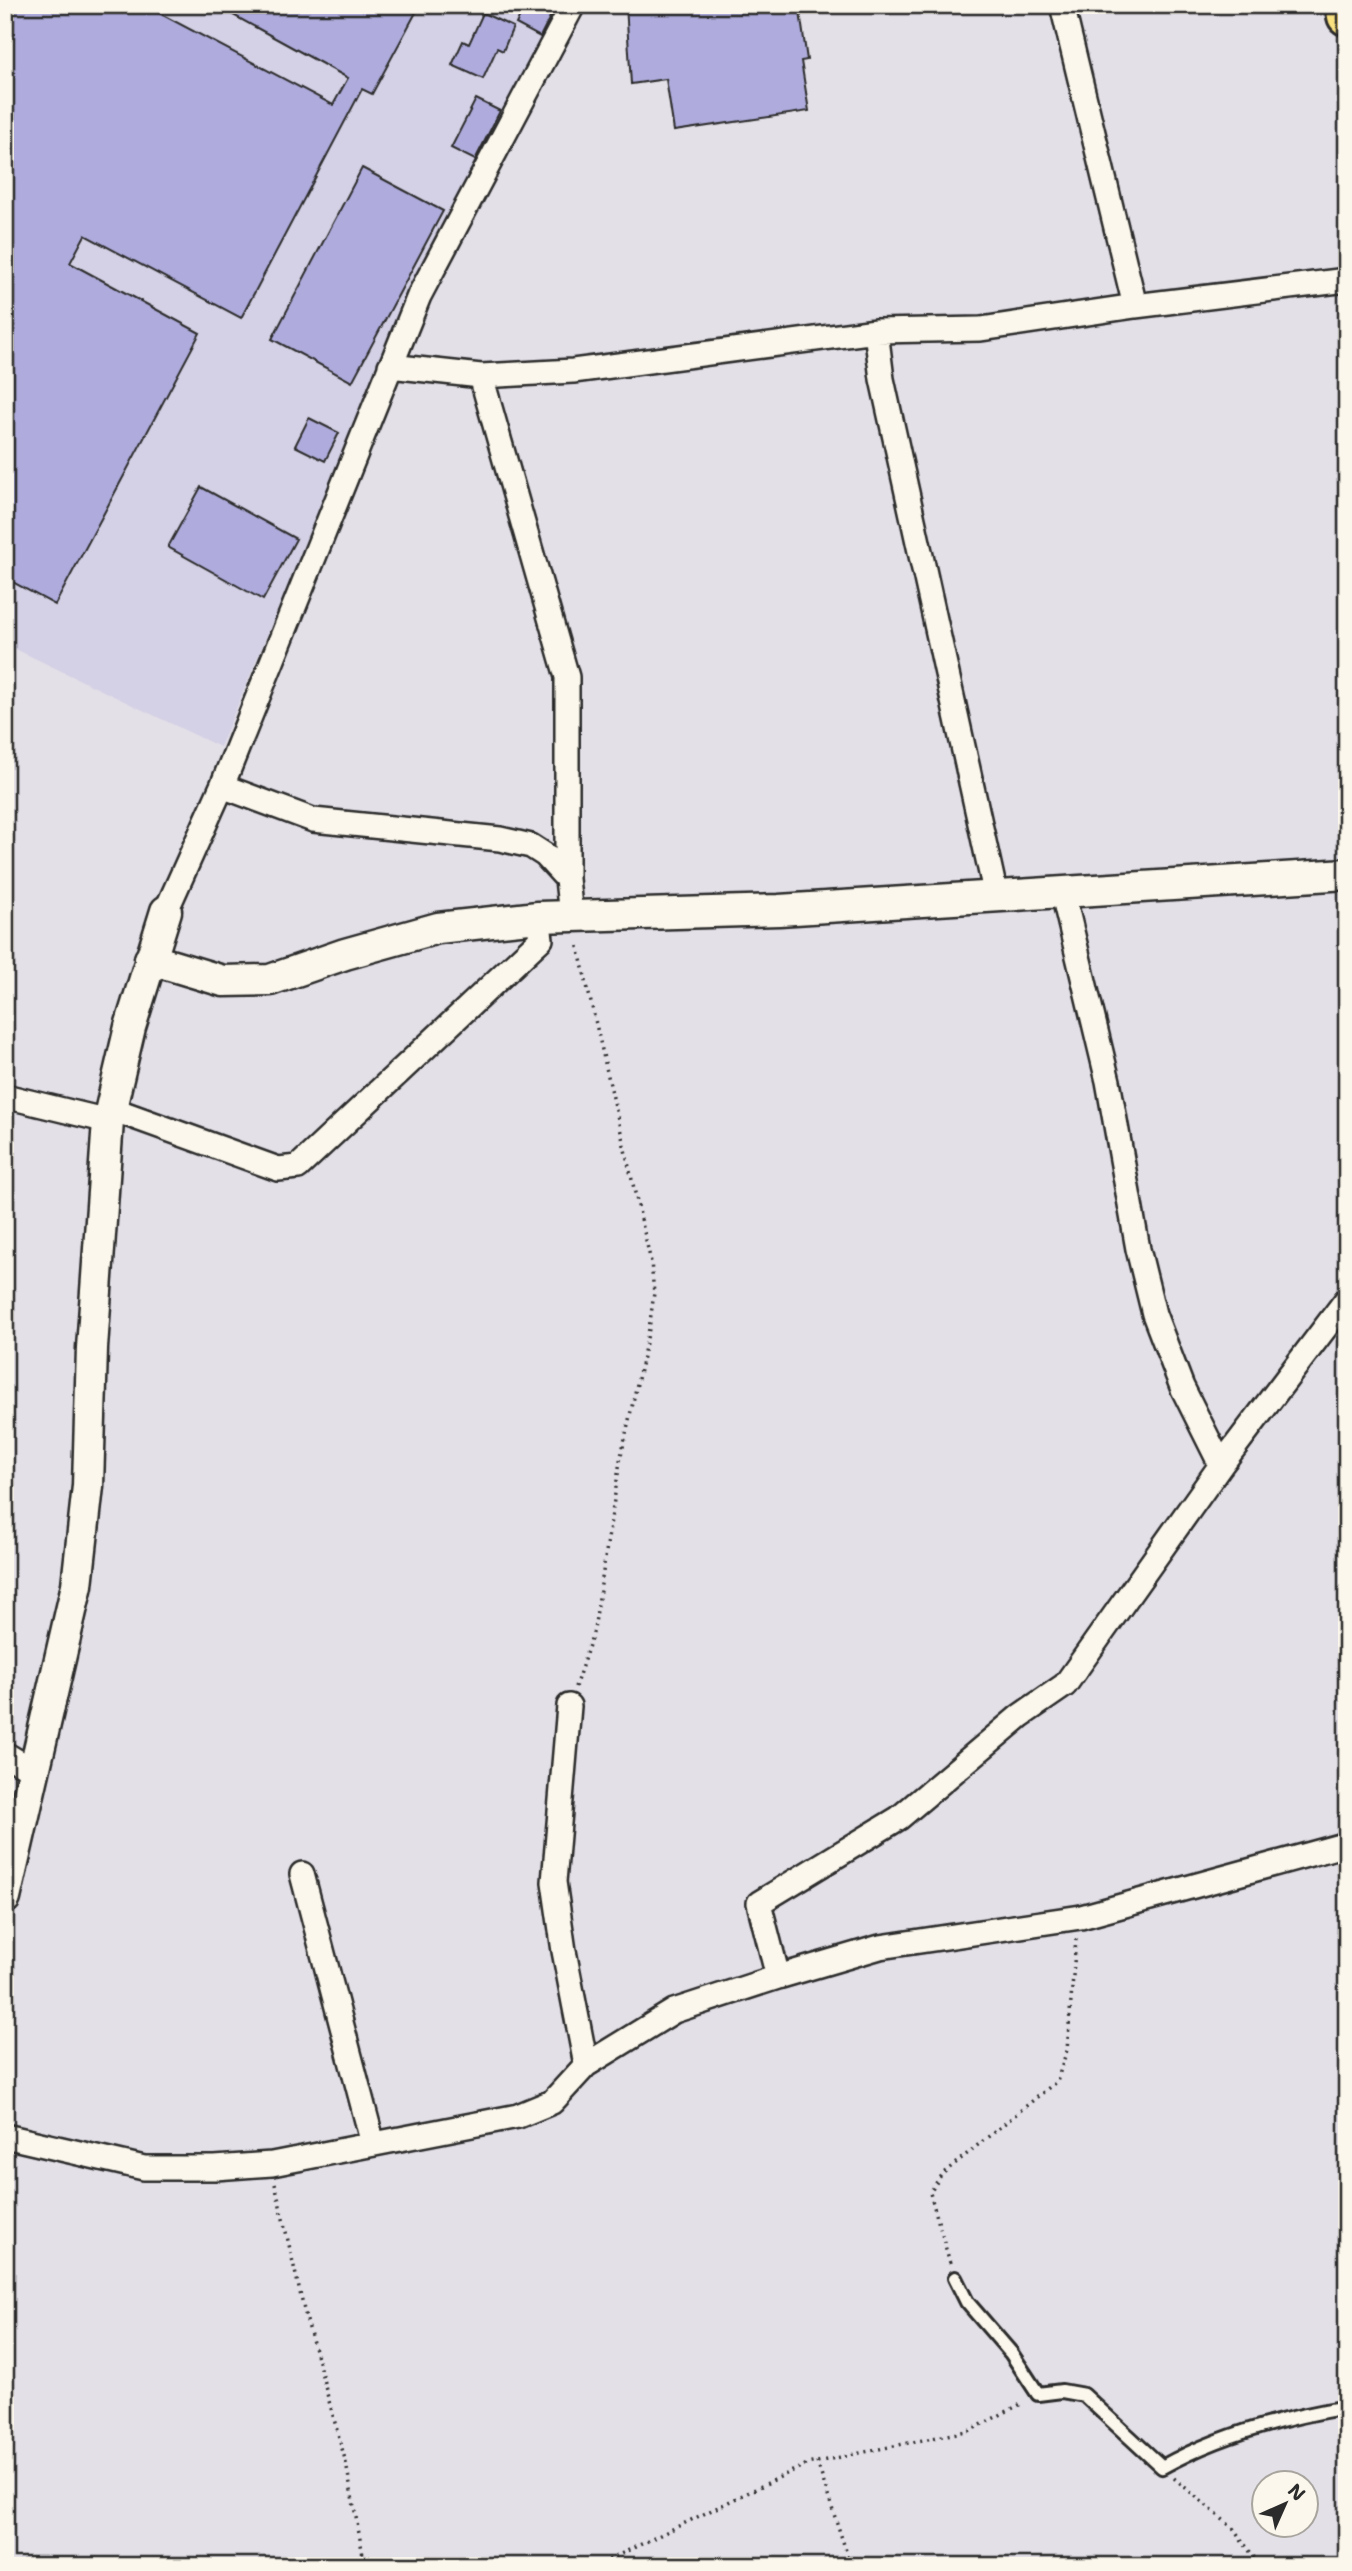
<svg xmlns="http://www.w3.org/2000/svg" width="1352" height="2571" viewBox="0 0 1352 2571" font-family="'Shantell Sans',sans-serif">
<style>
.built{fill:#d4d0e5}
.building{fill:#afacdd;stroke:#2b2b2b;stroke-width:2}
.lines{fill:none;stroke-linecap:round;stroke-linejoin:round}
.service-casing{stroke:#2b2b2b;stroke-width:18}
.minor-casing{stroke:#2b2b2b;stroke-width:28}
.tertiary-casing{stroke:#2b2b2b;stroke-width:35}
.trunk-casing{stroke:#2b2b2b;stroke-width:44}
.path{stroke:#2b2b2b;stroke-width:3.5;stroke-dasharray:2 5;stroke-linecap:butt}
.service{stroke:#fbf7ec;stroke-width:12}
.minor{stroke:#fbf7ec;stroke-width:23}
.tertiary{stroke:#fbf7ec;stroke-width:30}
.trunk{stroke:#fae180;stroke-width:38}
</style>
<rect width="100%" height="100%" fill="#e4e0e8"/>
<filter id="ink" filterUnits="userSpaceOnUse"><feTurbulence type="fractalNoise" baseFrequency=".0143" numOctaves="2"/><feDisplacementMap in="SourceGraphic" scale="14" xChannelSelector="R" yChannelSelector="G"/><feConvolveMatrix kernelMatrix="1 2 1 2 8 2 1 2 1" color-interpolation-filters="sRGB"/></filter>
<g filter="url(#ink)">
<path class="built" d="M5,5h559l-182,356 -162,386 -215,-103z"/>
<path class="building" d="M5,5h139l189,100 15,-27 -133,-73h205l-48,89 -10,-5 -121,229 -156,-83 -15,28 130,70 -145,272 -50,-27z
M525,5h31l-16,32 -24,-13z
M626,5h173l8,55 -6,1 8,50 -135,20 -8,-52 -35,5z
M483,13l30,14 -10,24 -6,-3 -14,31 -31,-14 11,-24 6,3z
M476,99l24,12 -25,49 -24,-12z
M362,168l81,43 -91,171 -80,-43z
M309,418l30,15 -14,28 -30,-15z
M201,487l95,52 -33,61 -95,-53z"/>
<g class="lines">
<g class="service-casing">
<path id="service" d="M955,2278l12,24 44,51 27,41 24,-3 22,4 78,72c57,-32 120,-49 185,-60"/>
</g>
<g class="minor-casing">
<path id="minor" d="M1062,5l73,301
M876,331l6,48 114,517
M390,366l91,10 92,-5 303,-40 105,-2 154,-23 212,-26
M481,376l86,301v202
M222,786l91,34 187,19 31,7 14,9 22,24 4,37
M1063,894l45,187 30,168 16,65 28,73 39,78
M166,911l56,-125 197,-490 154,-291
M5,1096l103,25
M112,1109l166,60 20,-2 243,-228 -3,-22
M569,1706l-15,176 10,69 22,114
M5,1754l27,16
M302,1874l71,270
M778,1977l-19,-74 140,-85 121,-102 45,-31 156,-220 126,-166
M5,2136l139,32h71l57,-4 246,-48 34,-14 34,-37 88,-54 104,-34 102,-30 201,-30 266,-73"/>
</g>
<g class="tertiary-casing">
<path id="tertiary" d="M150,959l73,22 47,-1 75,-26 93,-26 100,-11 241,-7 568,-36
M5,1898l72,-313 11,-99 4,-138 16,-227 22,-94 36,-116"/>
</g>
<g class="trunk-casing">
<path id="trunk" d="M1345,5l2,11"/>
</g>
<path class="path" d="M575,1687l19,-57 26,-169 29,-132 5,-36 -3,-31 -74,-320
M275,2184l29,126 42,153 19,103
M950,2263l-20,-70 11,-18 116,-94 10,-31 9,-111
M817,2462l34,104
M1174,2478l60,51 26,37
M596,2566l211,-102 164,-34 52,-27"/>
<use href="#service" class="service"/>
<use href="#minor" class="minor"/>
<use href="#tertiary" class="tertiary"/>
<use href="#trunk" class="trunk"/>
</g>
</g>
<rect width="1352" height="2571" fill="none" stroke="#fbf7ec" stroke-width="28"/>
<rect x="14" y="14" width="1324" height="2543" fill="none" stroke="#2b2b2b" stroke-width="2.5" filter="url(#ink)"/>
<g transform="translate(1285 2504) rotate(45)"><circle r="33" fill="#fbf7ec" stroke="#a8a59f" stroke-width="2"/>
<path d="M0-5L12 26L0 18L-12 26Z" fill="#2b2b2b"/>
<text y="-10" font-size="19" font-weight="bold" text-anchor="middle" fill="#2b2b2b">N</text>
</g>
</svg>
